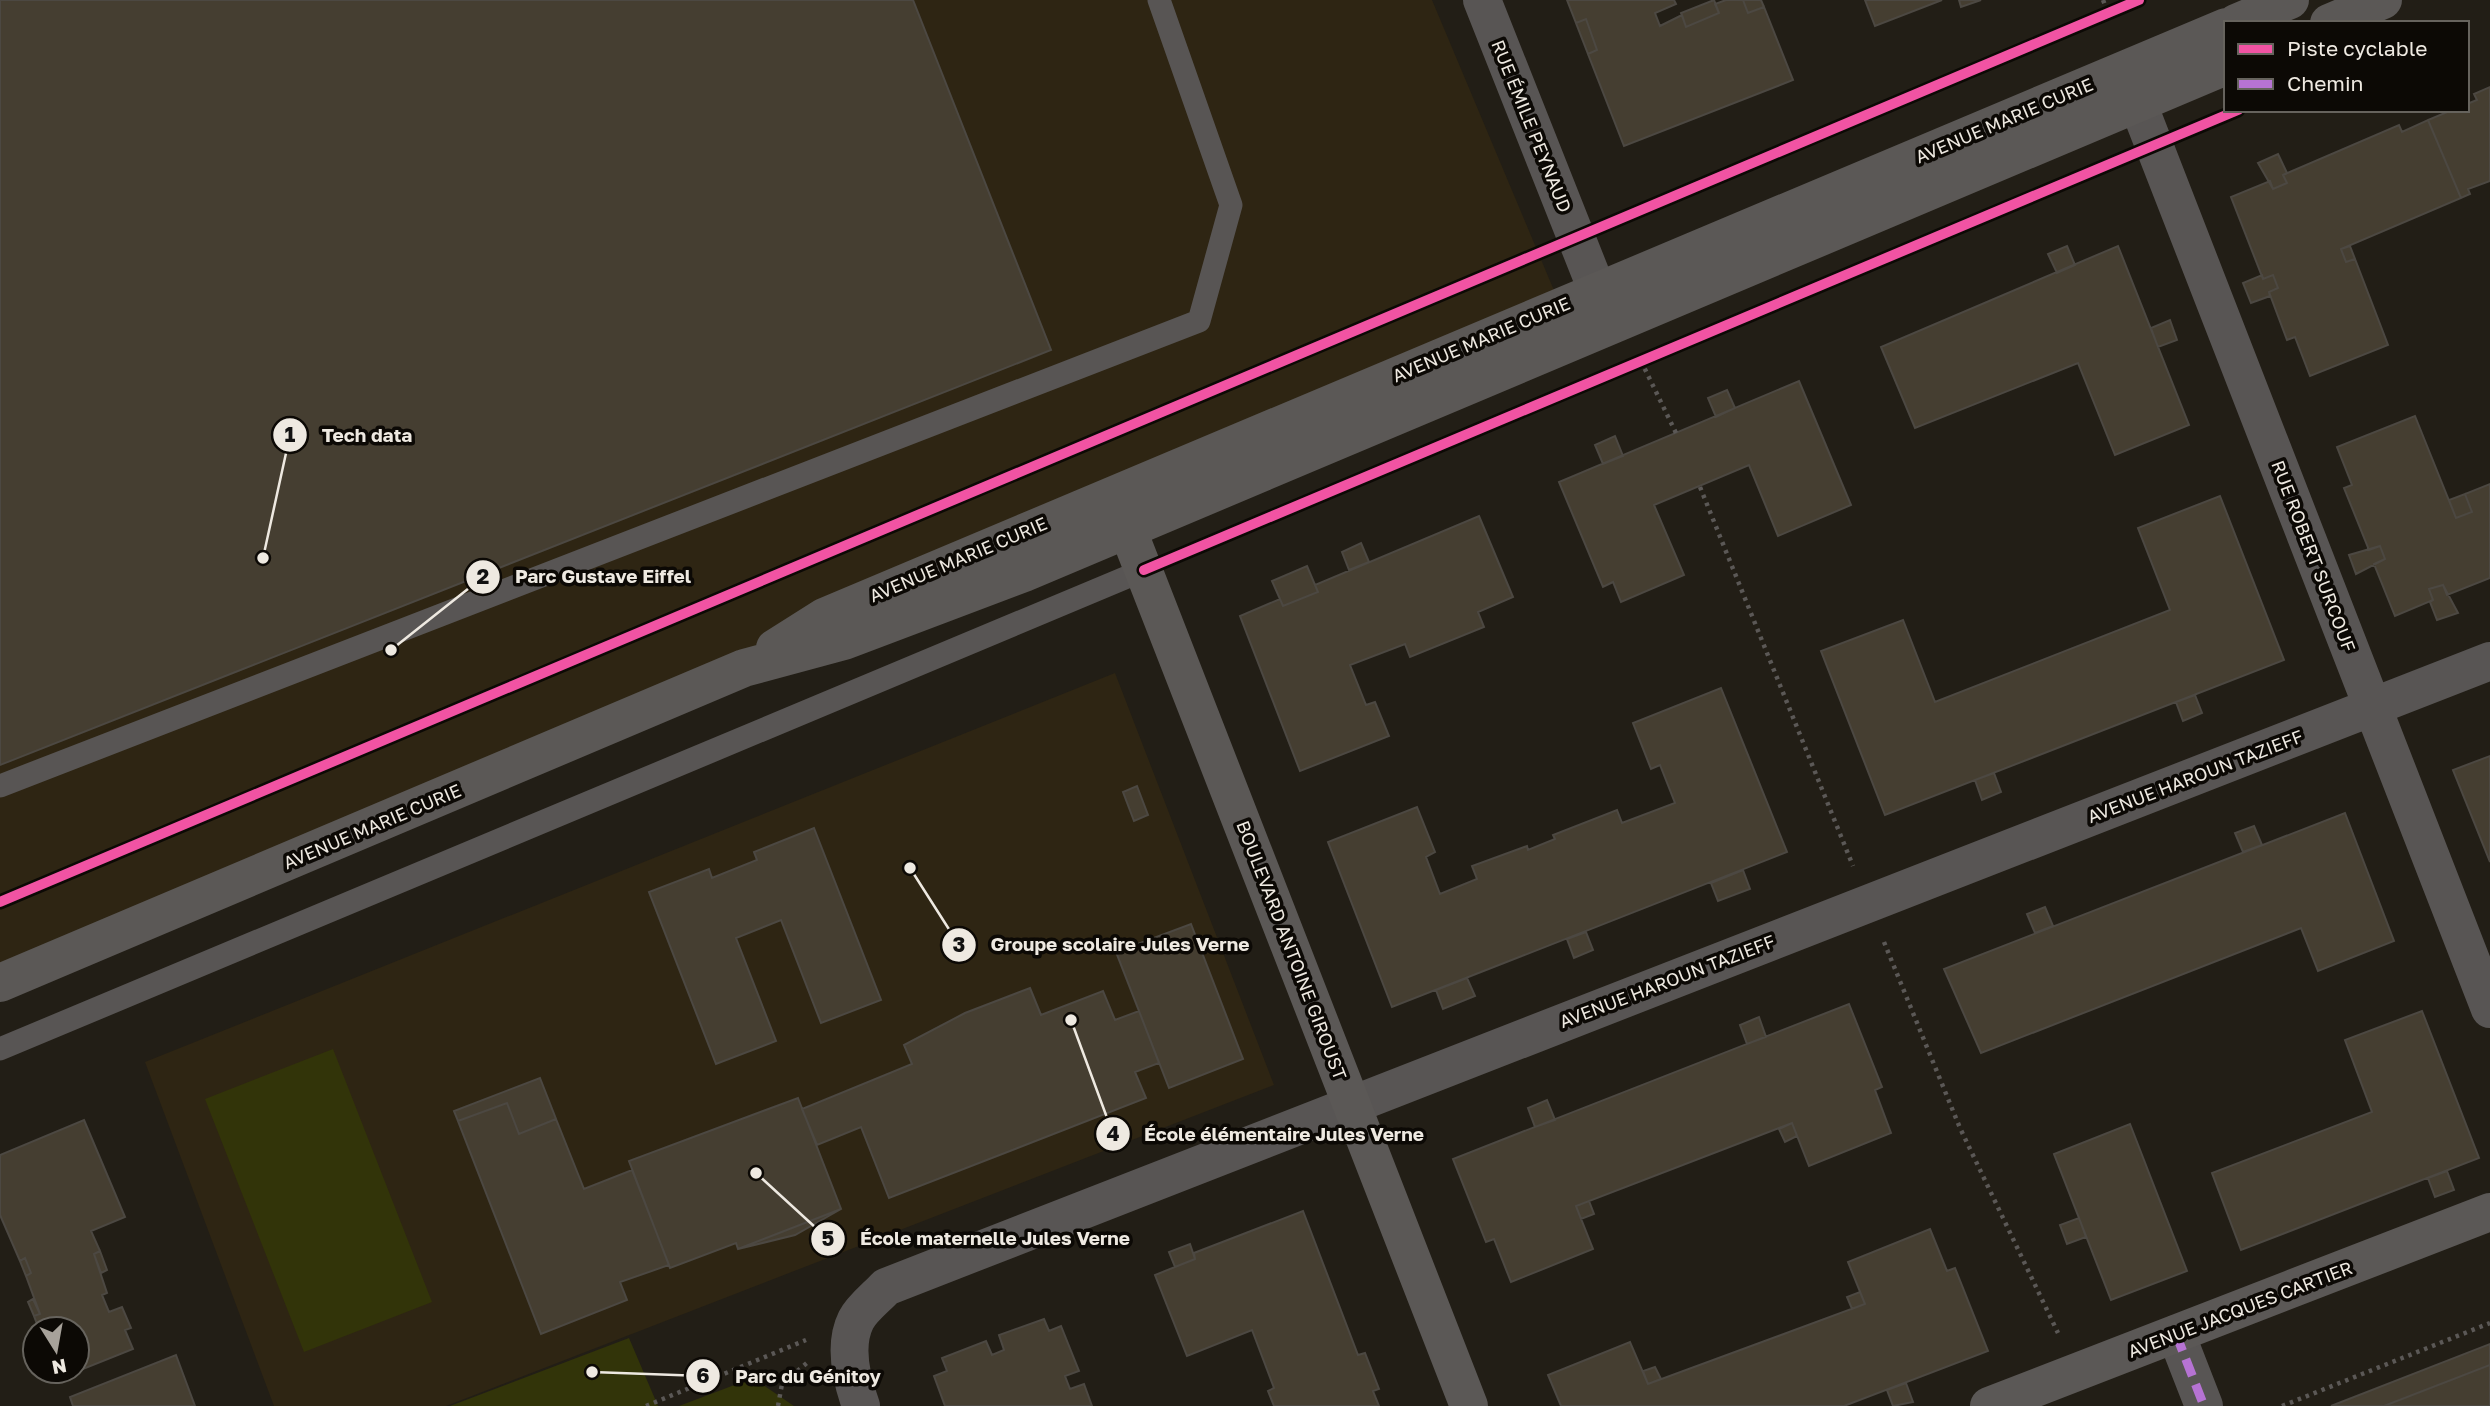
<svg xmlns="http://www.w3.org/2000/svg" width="2490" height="1406" viewBox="0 0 2490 1406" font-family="'Golos Text',sans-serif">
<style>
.built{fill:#2e2513}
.green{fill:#323409}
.building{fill:#453e31;stroke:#4c4842;stroke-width:2}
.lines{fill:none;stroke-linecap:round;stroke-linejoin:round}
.path{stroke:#5b5856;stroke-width:4.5;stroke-dasharray:3.5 5;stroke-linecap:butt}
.lane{stroke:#585554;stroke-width:23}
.street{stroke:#585554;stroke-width:38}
.secondary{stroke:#5b5856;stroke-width:38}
.quiet{stroke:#b673d3;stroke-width:9;stroke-dasharray:18 9;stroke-linecap:butt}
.cycleway-casing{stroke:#0c0905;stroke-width:15}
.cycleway{stroke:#f153a3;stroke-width:10}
.labels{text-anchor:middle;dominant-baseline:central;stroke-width:7;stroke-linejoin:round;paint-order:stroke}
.street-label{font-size:18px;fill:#eee9e1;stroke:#0c0905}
.leader{fill:none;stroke:#eee9e1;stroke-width:2.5}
.callout-dot{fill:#eee9e1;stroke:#0c0905;stroke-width:2.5}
.mark-label{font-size:21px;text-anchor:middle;font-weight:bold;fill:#111}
.callout-label{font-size:19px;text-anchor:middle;font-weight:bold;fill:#eee9e1;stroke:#0c0905;stroke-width:7;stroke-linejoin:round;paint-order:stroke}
</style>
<rect width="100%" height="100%" fill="#221e16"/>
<path class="built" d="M0,0h1432l134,319 -1566,663z
M1115,673l159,412 -828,321h-172l-129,-344z"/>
<path class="green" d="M333,1049l99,253 -128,50 -99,-253z
M629,1338l29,68h-208z
M753,1378l41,28h-115z"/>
<path class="building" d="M0,0h913l138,350 -1051,415z
M1567,0h107l2,4 -21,9 5,13 22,-11 4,12 33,-14 -4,-9 11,-4h17l5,13 16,-6 29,73 -169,66 -36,-92 9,-4 -11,-31 -10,4z
M1714,0l5,13 -33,14 -5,-14z
M1743,0h18l3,7 -16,6z
M1865,0h77l-67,26z
M1959,0h22l-20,7z
M1586,19l11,31 -9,4 -12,-31z
M2490,87v94l-22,8 2,5 -9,4 -33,-78 24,-10h15v-6l10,-4 -3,-6z
M2428,120l33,78 -120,51 5,13 9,-3 33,86 -78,31 -15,-39 -8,3 -18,-48 9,-4 -5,-13 -10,4 -32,-82 39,-16 3,8 14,-6 -4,-8 116,-50 3,7z
M2278,154l9,19 -4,2 4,8 -14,6 -15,-26z
M2067,246l8,19 -18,8 -9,-19z
M2118,246l71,179 -74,30 -37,-92 -163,65 -34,-81z
M2350,246l5,13 -9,3 -5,-13z
M2262,275l1,4 10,-4 5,13 -9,4 1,4 -19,7 -8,-20z
M2170,320l7,20 -19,7 -7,-19z
M1799,381l52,124 -73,31 -29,-71 -95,40 30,70 -63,27 -8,-20 -10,5 -44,-105z
M1727,390l8,18 -19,9 -8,-19z
M2415,416l41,102 16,-6 -7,-18 25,-10v94l-43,17 -4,-10 -14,4 4,11 -38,16 -21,-52 11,-5 -5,-13 -11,4 -25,-62 8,-3 -15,-38z
M1615,436l8,20 -20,8 -8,-19z
M2465,494l7,18 -16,6 -7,-18z
M2220,496l64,164 -399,155 -64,-164 82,-31 32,82 235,-92 -32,-82z
M1479,516l34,81 -35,15 6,15 -74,30 -5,-13 -55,21 16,40 9,-3 14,34 -89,35 -60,-155 40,-17 3,7 35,-14 -3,-7z
M1361,543l8,19 -20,8 -7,-18z
M2380,546l5,13 -29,15 -7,-19z
M1307,566l11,26 -35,14 -11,-25z
M2443,585l15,28 -21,7 -7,-18 3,-2 -4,-11z
M1721,688l66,164 -395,155 -64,-165 89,-35 18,45 -9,5 14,37 37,-15 -5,-13 55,-20 1,4 27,-11 -2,-4 64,-25 5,13 53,-20 -15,-38 -9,4 -18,-46z
M2195,695l7,18 -19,8 -7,-19z
M2490,756v106l-37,-92z
M1994,773l7,19 -19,8 -7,-20z
M1137,786l11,29 -14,6 -11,-29z
M2345,813l49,128 -76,30 -17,-43 -320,125 -37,-84z
M2254,826l8,19 -19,7 -8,-19z
M814,828l67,172 -60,23 -40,-103 -45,18 40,103 -60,23 -67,-172 60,-23 3,9 45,-18 -3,-8z
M1743,870l7,19 -32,12 -7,-18z
M2045,907l8,19 -18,7 -8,-19z
M1191,924l52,135 -74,29 -53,-136z
M1586,932l7,18 -19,8 -7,-19z
M1467,978l8,18 -32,13 -7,-19z
M1030,988l11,27 62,-24 12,29 24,-9 20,52 -24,9 11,26 -257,100 -28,-71 -44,18 -15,-36 110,-45 -8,-19 61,-32z
M1849,1004l33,83 -7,3 16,43 -82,33 -17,-43 -216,83 17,43 -82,33 -17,-43 -8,3 -33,-83z
M2422,1011l57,147 -238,92 -29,-77 160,-61 -27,-72z
M1759,1017l7,20 -19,7 -7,-19z
M540,1078l16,41 -37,15 -12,-31 -49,18 -4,-10z
M798,1098l43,111 -103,40 -2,-6 -66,25 -41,-107z
M1547,1100l8,20 -20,7 -7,-19z
M507,1103l12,31 37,-15 28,70 48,-19 37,95 -49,17 7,18 -86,34 -83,-213z
M84,1120l41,97 -34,14 9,20 -6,3 13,39 -5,2 7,17 13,-5 9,21 -6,2 8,19 -65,26 -2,-4h11v-42h-38l-5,-13 6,-2 -14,-38 5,-3 -6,-15 -5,3 -20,-46v-60z
M1792,1123l5,13 -12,6 -6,-13z
M2130,1124l57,147 -76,29 -57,-146z
M2447,1171l7,19 -19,7 -7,-19z
M1589,1201l5,13 -13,5 -5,-13z
M841,1209l-46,26 -57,14z
M1303,1211l55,144 7,-2 14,36 -6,2 6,15h-105l-6,-15 6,-3 -22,-58 -65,26 -32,-81 40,-16 -1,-6z
M2079,1218l7,19 -19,7 -7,-19z
M1930,1229l17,42 8,-3 33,83 -144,55h-283l-13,-31 82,-33 18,42 217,-80 -17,-42z
M1190,1244l5,15 -20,8 -6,-15z
M100,1251l7,19 -6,3 -7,-19z
M25,1258l6,15 -5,3 -6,-15z
M1860,1292l5,12 -13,5 -5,-12z
M33,1299l7,15 -6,2 -6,-14z
M1044,1319l5,12 12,-5 18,45 -14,5 5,13 14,-5 8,22h-147l-11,-30 13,-5 -5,-13 44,-17 6,14 12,-5 -5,-15z
M2490,1344v21l-106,41h-53z
M176,1355l19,51h-122l-3,-9z
M2490,1365v41h-106z
M1655,1367l6,12 -13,5 -5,-13z
M1906,1383l7,19 -20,4 -6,-16z"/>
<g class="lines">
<path class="path" d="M2103,0l5,13
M1641,361l35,72
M1700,487l153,379
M1884,942l76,186 98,205
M646,1406l160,-66
M778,1406l4,-22 26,-22
M2282,1406l208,-83"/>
<path class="lane" d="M0,786l1199,-465 32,-116 -72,-205
M0,1049l1144,-479"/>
<path class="street" d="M1482,0l115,290
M2138,104l352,905
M2176,1334l28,72
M861,1406c-9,-25 -18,-60 -5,-86 6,-12 21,-23 30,-33l1604,-626"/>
<path class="secondary" d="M2236,23l54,-23
M2329,23l54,-23
M1118,505l351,901
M775,648l49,-31 1402,-590
M0,983l744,-315 100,-27 180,-68 1202,-507
M1989,1406l501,-194"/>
<path class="quiet" d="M2176,1334l28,72"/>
<g class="cycleway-casing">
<path id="cycleway" d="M1144,570l1094,-460
M0,902l2139,-902"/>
</g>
<use href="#cycleway" class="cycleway"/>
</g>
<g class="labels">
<g class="street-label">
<text transform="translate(2004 120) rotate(-23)">AVENUE MARIE CURIE</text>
<text transform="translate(1532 126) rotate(68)">RUE ÉMILE PEYNAUD</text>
<text transform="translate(1481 339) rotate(-23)">AVENUE MARIE CURIE</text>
<text transform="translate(2314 556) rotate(69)">RUE ROBERT SURCOUF</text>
<text transform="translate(958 559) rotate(-23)">AVENUE MARIE CURIE</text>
<text transform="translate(2195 776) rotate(-21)">AVENUE HAROUN TAZIEFF</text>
<text transform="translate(372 826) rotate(-23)">AVENUE MARIE CURIE</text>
<text transform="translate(1292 950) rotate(69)">BOULEVARD ANTOINE GIROUST</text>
<text transform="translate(1667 981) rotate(-21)">AVENUE HAROUN TAZIEFF</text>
<text transform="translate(2240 1309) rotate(-21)">AVENUE JACQUES CARTIER</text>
</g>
</g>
<path class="leader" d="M263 558L290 435M391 650L483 577M910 868L959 945M1071 1020L1113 1134M756 1173L828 1239M592 1372L703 1376"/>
<g class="callout-dot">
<circle cx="263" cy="558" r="7"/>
<circle cx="391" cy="650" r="7"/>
<circle cx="910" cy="868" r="7"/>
<circle cx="1071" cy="1020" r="7"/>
<circle cx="756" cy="1173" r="7"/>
<circle cx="592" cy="1372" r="7"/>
<circle cx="290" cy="435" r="18"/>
<circle cx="483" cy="577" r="18"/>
<circle cx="959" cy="945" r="18"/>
<circle cx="1113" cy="1134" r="18"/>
<circle cx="828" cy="1239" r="18"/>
<circle cx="703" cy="1376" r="18"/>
</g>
<g class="mark-label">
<text x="290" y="442">1</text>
<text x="483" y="584">2</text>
<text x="959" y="952">3</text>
<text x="1113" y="1141">4</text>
<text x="828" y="1246">5</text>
<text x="703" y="1383">6</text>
</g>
<g class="callout-label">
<text x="367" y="442">Tech data</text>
<text x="603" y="583">Parc Gustave Eiffel</text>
<text x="1120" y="951">Groupe scolaire Jules Verne</text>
<text x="1284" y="1141">École élémentaire Jules Verne</text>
<text x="995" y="1245">École maternelle Jules Verne</text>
<text x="808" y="1383">Parc du Génitoy</text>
</g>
<rect x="2224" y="21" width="245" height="91" fill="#0c0905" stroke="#66635d" stroke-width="2"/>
<rect x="2238" y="44" width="35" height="10" fill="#f153a3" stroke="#66635d" stroke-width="2"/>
<text x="2287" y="56" font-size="21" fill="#eee9e1">Piste cyclable</text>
<rect x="2238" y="79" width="35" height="10" fill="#b673d3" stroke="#66635d" stroke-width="2"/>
<text x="2287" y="91" font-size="21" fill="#eee9e1">Chemin</text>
<g transform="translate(56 1350) rotate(169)"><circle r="33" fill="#0c0905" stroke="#66635d" stroke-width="2"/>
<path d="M0-5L12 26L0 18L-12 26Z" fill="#a7a29a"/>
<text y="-10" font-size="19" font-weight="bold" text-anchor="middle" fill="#eee9e1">N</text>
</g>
</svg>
